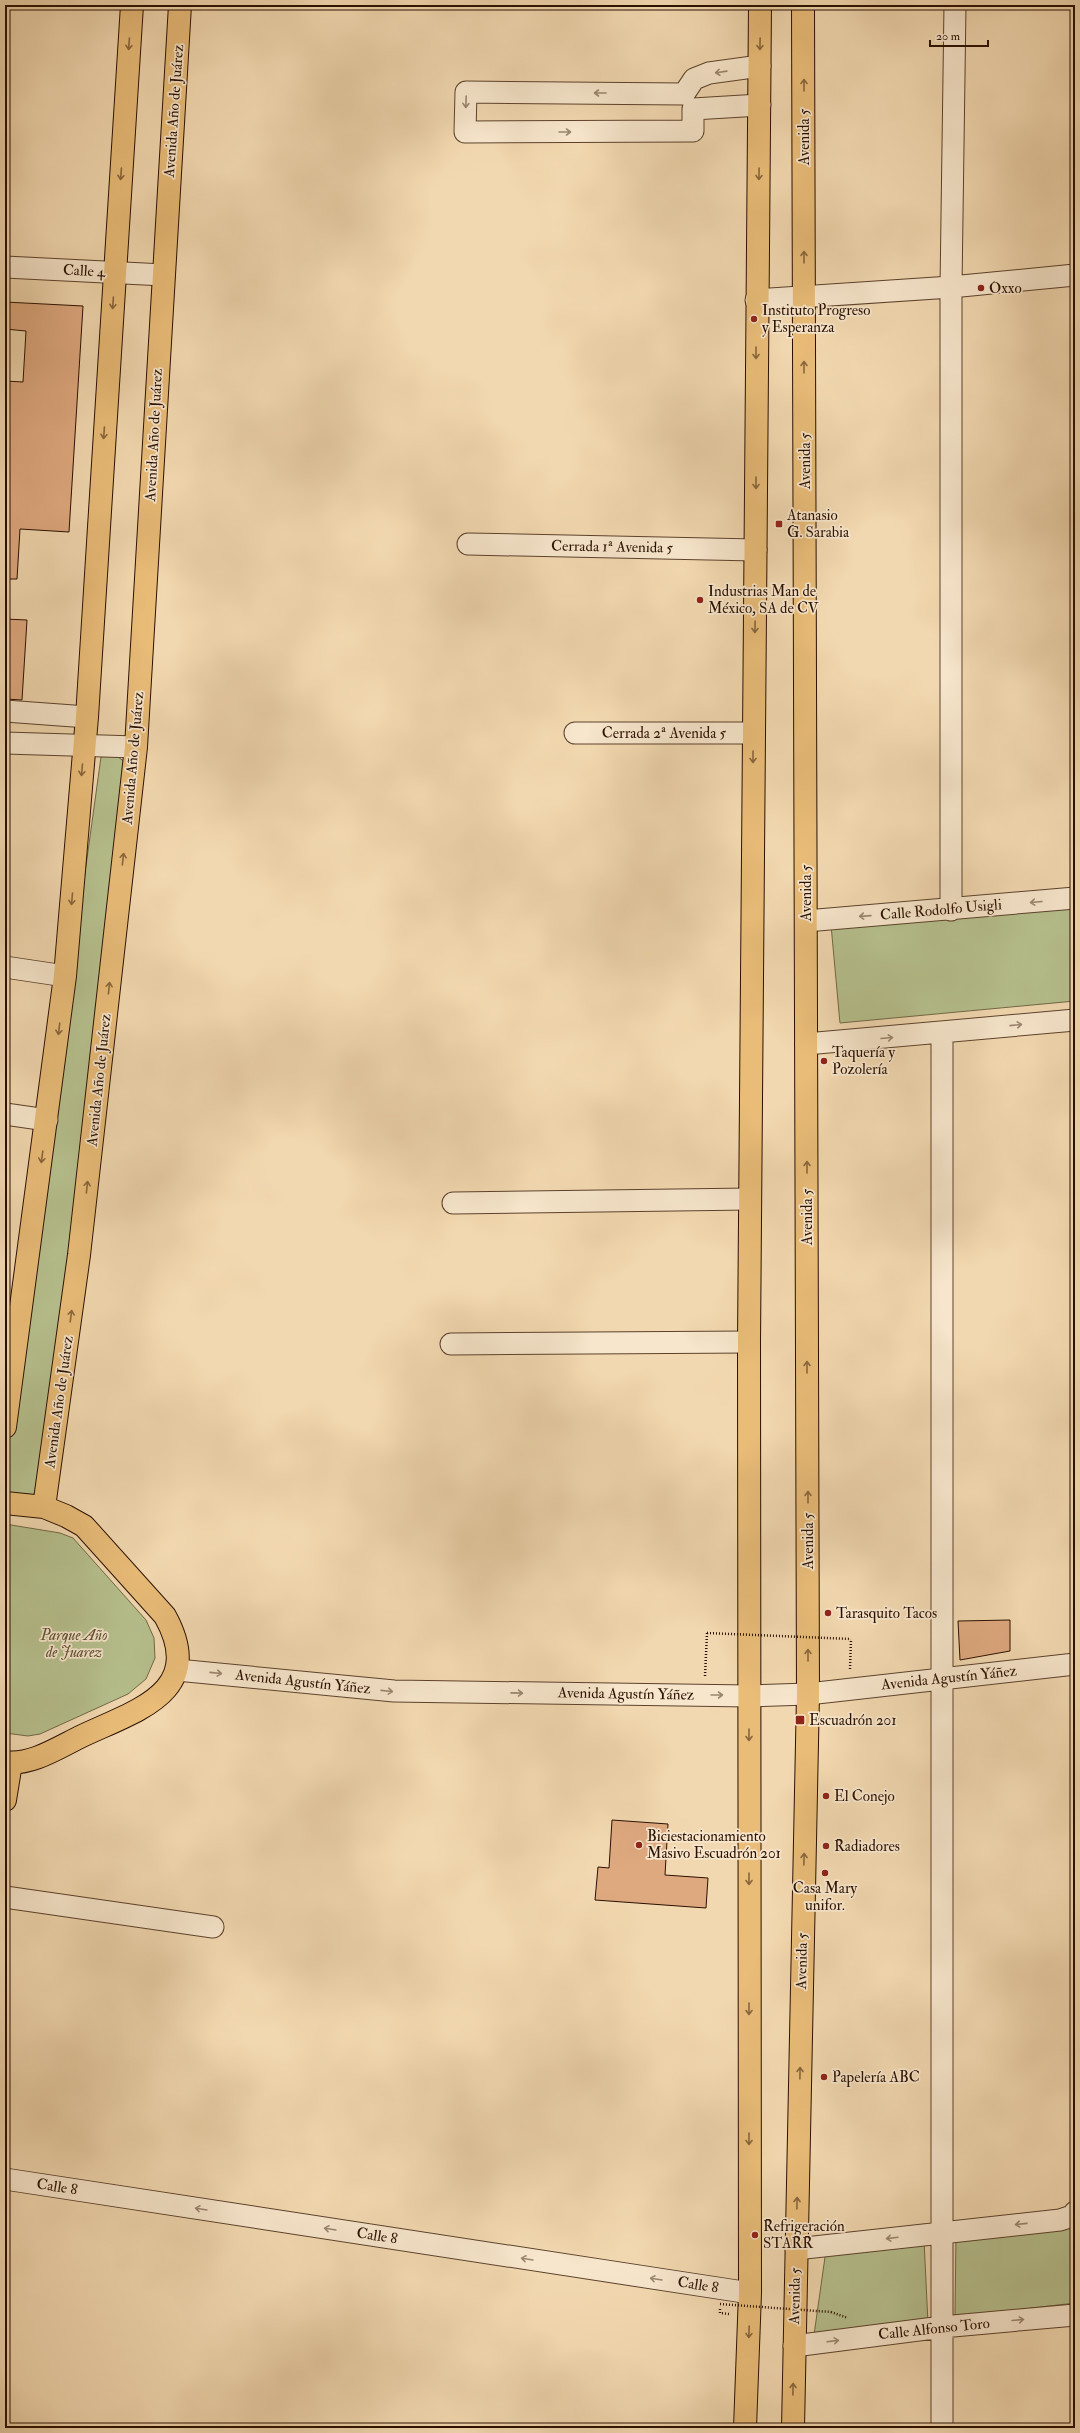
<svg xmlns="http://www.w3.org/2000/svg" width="1080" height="2433" viewBox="0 0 1080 2433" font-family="'IM FELL Double Pica',serif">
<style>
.green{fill:#b6c08e;stroke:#706847}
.building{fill:#dfa980;stroke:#2a1000}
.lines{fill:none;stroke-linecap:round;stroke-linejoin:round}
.minor-casing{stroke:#5c422c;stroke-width:23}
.major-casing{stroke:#2a1000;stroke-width:24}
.path{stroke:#2a1000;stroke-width:2.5;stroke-dasharray:1 2;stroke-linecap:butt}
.minor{stroke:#f7e6cc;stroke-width:21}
.major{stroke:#e9bc78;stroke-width:22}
.path-bridge{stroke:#2a1000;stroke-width:2.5;stroke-dasharray:1 2;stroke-linecap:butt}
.oneway{stroke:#8a663c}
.oneway2{stroke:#9b8670}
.poi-dot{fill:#8f2418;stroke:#f7e6cc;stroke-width:1.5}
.labels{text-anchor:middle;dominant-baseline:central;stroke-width:3.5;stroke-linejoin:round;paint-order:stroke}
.street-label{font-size:15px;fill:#2a1000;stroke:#f7e6cc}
.poi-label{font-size:15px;fill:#2a1000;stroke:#f7e6cc;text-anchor:start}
.park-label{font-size:15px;font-style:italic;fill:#5b4e32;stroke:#f7e6cc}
</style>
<rect width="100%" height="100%" fill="#f2d8b0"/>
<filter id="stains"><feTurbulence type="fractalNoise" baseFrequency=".005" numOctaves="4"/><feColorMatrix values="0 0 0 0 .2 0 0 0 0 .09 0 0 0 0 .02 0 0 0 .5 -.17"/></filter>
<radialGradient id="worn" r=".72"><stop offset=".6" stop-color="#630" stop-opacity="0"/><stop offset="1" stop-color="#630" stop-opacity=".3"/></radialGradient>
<path class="green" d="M110,755l8,2 7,5 -80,740 -40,-5v-44l96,-696z
M1075,903v98l-235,22 -9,-98z
M5,1524l55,9 13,5 73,82 8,18 1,20 -9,21 -18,15 -88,40 -12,2 -23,-3z
M1075,2226v77l-120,14 1,-84z
M924,2240l4,83 -114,12 12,-85z"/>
<path class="building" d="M5,302l78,4 -14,226 -49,-3 -3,50h-12v-198l18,1 3,-51 -21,-2z
M5,619l22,1 -5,80 -17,-1z
M1010,1620v31l-50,9 -2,-39z
M612,1820l56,4 -3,51 43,3 -2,30 -111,-8 3,-33 11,1z"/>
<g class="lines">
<g class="minor-casing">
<path id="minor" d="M760,66l-51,7 -15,6 -10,15 -218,-2 -1,40 228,-1v-22l67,-4
M5,267l159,8
M756,300l195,-13 124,-12
M468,544l288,6
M5,711l82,6
M575,733h178
M5,743l131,4
M951,910v-623l4,-282
M806,921l269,-23
M5,967l60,9
M942,1033v1395
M806,1044l269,-24
M5,1114l42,6
M453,1203l297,-4
M451,1344l298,-2
M177,1670l217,21 355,5 59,-2 267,-30
M5,1897l208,30
M5,2179l745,114
M796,2249l264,-29 12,-4 3,-4
M794,2346l148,-19 133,-12"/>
</g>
<g class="major-casing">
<path id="major" d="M5,1427l60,-451 22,-259 45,-712
M5,1503l39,4 22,9 18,10 81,90c42,76 -28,94 -83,120 -23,11 -51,30 -77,26
M44,1507l35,-252 57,-508 44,-742
M5,1800l6,-37
M745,2428l5,-135 -1,-951 11,-1337
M793,2428l15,-734 -5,-1689"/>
</g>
<path class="path" d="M850,1669l1,-30
M705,1676l2,-43
M720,2309v4l9,1
M831,2312l17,6"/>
<use href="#minor" class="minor"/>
<use href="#major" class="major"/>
<path class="path-bridge" d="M707,1633l144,6
M720,2304l111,8"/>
</g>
<defs><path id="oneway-shaft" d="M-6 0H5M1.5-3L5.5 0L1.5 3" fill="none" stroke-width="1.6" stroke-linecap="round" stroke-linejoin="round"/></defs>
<g class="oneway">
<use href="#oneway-shaft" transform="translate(129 44) rotate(94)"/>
<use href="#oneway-shaft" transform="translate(760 44) rotate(91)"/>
<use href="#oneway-shaft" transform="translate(804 85) rotate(-90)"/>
<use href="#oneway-shaft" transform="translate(121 174) rotate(94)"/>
<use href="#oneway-shaft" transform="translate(759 174) rotate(91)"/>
<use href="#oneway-shaft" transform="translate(804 257) rotate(-90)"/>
<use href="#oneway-shaft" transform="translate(113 303) rotate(94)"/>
<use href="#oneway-shaft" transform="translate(756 353) rotate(90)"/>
<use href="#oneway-shaft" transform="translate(804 367) rotate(-90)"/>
<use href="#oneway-shaft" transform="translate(104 433) rotate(94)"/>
<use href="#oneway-shaft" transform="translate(756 483) rotate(90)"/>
<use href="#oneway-shaft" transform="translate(755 627) rotate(91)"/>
<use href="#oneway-shaft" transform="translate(753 757) rotate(90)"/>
<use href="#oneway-shaft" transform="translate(82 770) rotate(95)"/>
<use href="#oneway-shaft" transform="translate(123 859) rotate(-84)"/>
<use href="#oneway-shaft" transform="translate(72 899) rotate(95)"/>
<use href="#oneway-shaft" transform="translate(109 988) rotate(-84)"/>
<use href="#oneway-shaft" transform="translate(59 1029) rotate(97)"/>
<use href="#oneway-shaft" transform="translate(42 1157) rotate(98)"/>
<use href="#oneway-shaft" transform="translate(807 1167) rotate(-90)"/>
<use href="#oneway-shaft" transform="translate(87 1187) rotate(-84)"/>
<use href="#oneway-shaft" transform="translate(71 1316) rotate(-82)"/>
<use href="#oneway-shaft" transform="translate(807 1367) rotate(-90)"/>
<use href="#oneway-shaft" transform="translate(808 1497) rotate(-90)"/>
<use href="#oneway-shaft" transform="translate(808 1655) rotate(-90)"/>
<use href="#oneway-shaft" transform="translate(749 1735) rotate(90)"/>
<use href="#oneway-shaft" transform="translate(804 1859) rotate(-89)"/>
<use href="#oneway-shaft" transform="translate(749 1879) rotate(90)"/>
<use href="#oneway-shaft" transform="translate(749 2009) rotate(90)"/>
<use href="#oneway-shaft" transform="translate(800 2073) rotate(-89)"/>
<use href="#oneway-shaft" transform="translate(749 2139) rotate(90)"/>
<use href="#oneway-shaft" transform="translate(797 2203) rotate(-89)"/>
<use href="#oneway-shaft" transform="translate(749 2332) rotate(92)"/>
<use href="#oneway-shaft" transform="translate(793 2389) rotate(-89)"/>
</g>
<g class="oneway2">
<use href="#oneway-shaft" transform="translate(721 72) rotate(172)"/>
<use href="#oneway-shaft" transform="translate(600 93) rotate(-180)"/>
<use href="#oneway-shaft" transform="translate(466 102) rotate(92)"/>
<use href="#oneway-shaft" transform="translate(565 132)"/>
<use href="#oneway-shaft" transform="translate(1036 902) rotate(175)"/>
<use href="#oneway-shaft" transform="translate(865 916) rotate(176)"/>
<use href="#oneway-shaft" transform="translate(1016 1025) rotate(-6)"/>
<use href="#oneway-shaft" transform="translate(887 1038) rotate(-5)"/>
<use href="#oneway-shaft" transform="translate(216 1673) rotate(6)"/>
<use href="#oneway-shaft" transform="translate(387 1691) rotate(6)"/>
<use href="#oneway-shaft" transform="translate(517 1693) rotate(1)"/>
<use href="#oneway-shaft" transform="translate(717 1695)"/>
<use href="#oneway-shaft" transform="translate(201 2209) rotate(-171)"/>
<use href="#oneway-shaft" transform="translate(1021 2224) rotate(174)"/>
<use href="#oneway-shaft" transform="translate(330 2229) rotate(-171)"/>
<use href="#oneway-shaft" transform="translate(892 2238) rotate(173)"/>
<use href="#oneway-shaft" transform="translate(527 2259) rotate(-171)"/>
<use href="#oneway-shaft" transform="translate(656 2279) rotate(-171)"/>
<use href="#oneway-shaft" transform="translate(1018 2320) rotate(-5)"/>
<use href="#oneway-shaft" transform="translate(833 2341) rotate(-7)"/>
</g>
<g class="poi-dot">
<circle cx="981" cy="288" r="4"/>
<circle cx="754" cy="319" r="4"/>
<rect x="775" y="520" width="8" height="8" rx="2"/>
<circle cx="700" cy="600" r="4"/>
<circle cx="824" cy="1061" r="4"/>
<circle cx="828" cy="1613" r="4"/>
<rect x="795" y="1715" width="10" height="10" rx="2"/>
<circle cx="826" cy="1796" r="4"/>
<circle cx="639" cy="1845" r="4"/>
<circle cx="826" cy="1846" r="4"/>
<circle cx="825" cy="1873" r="4"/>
<circle cx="824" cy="2077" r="4"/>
<circle cx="755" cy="2235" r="4"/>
</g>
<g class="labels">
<g class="street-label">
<text transform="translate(174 111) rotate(-86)">Avenida Año de Juárez</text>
<text transform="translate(804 137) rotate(-90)">Avenida 5</text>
<text transform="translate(84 271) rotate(3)">Calle 4</text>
<text transform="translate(154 435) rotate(-87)">Avenida Año de Juárez</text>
<text transform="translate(805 461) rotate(-90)">Avenida 5</text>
<text transform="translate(612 547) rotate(1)">Cerrada 1ª Avenida 5</text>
<text x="664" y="733">Cerrada 2ª Avenida 5</text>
<text transform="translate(133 758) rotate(-85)">Avenida Año de Juárez</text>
<text transform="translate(806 893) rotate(-90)">Avenida 5</text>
<text transform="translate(941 910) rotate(-5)">Calle Rodolfo Usigli</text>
<text transform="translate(99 1080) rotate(-84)">Avenida Año de Juárez</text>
<text transform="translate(807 1217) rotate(-90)">Avenida 5</text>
<text transform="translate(59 1402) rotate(-82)">Avenida Año de Juárez</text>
<text transform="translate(808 1541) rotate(-90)">Avenida 5</text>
<text transform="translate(949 1678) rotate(-6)">Avenida Agustín Yáñez</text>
<text transform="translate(303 1682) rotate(6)">Avenida Agustín Yáñez</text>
<text transform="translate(626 1694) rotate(1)">Avenida Agustín Yáñez</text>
<text transform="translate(802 1961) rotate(-89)">Avenida 5</text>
<text transform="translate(57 2187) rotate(9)">Calle 8</text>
<text transform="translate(377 2236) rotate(9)">Calle 8</text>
<text transform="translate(698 2285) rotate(9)">Calle 8</text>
<text transform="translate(795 2296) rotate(-89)">Avenida 5</text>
<text transform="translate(934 2329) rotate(-6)">Calle Alfonso Toro</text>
</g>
<g class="poi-label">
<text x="989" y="288">Oxxo</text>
<text x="762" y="310">Instituto Progreso<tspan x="762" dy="17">y Esperanza</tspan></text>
<text x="787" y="515">Atanasio<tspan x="787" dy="17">G. Sarabia</tspan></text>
<text x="708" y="591">Industrias Man de<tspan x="708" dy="17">México, SA de CV</tspan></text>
<text x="832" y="1052">Taquería y<tspan x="832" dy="17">Pozolería</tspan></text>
<text x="836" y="1613">Tarasquito Tacos</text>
<text x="809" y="1720">Escuadrón 201</text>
<text x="834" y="1796">El Conejo</text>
<text x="647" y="1836">Biciestacionamiento<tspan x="647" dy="17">Masivo Escuadrón 201</tspan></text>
<text x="834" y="1846">Radiadores</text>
<text x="825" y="1888" text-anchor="middle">Casa Mary<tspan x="825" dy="17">unifor.</tspan></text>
<text x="832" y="2077">Papelería ABC</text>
<text x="763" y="2226">Refrigeración<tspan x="763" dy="17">STARR</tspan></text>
</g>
<g class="park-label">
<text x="74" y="1635">Parque Año<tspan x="74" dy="17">de Juarez</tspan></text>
</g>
</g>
<rect width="1080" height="2433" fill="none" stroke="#f2d8b0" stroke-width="20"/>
<rect x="6" y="6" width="1068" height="2421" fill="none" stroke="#2a1000" stroke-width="2"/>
<rect x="10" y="10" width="1060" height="2413" fill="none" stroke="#2a1000"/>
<path d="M930 40v6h58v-6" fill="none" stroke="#2a1000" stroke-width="2"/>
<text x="936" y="40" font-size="12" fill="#2a1000" stroke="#f7e6cc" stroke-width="3" paint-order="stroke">20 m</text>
<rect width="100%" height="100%" filter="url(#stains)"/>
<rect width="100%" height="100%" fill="url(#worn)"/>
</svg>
